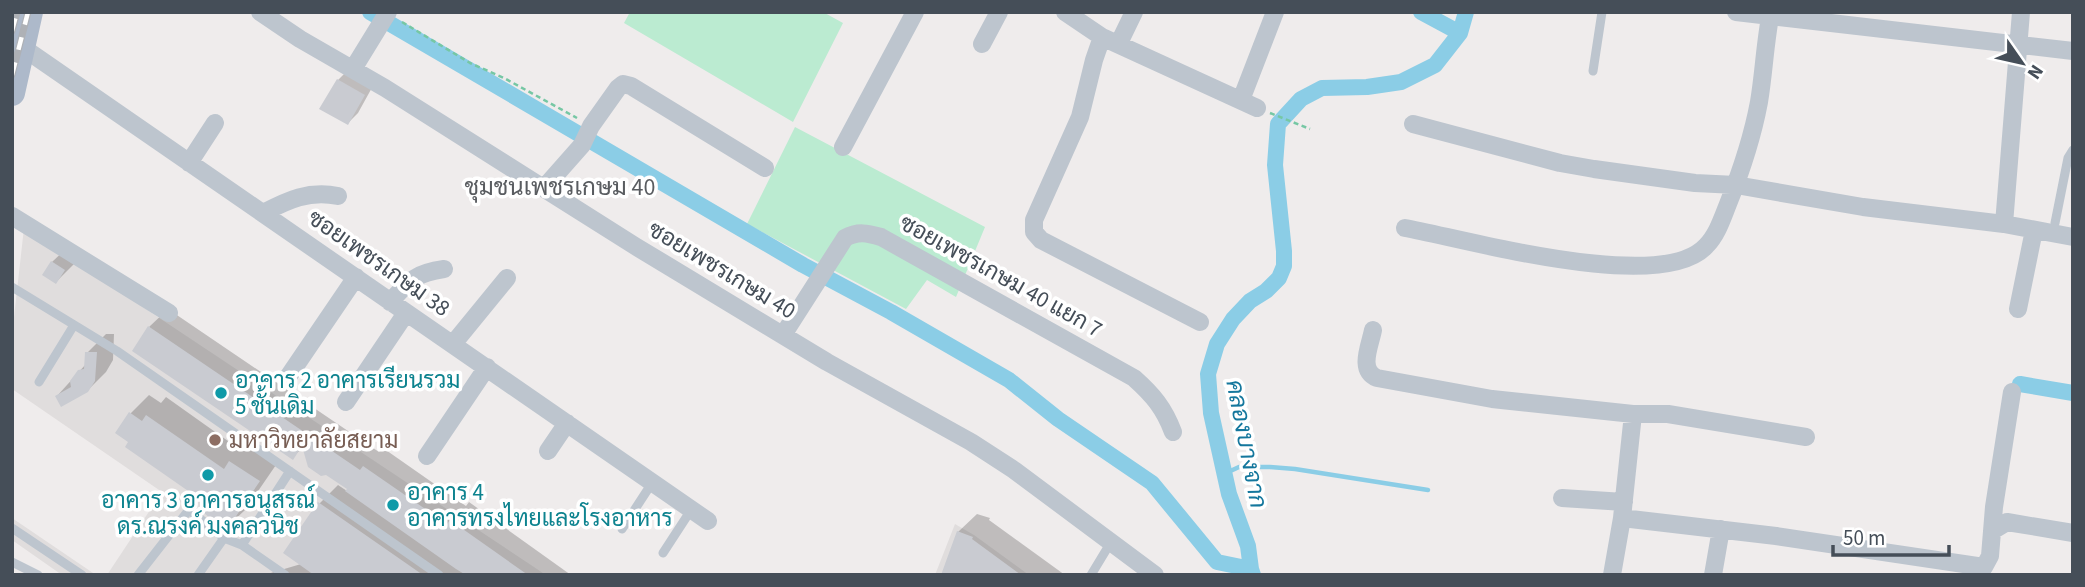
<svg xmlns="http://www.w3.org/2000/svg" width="2085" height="587" viewBox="0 0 2085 587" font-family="'Source Sans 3',Sarabun,sans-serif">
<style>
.education{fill:#e0dddd}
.green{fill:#bbebd1}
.shadow{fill:#0003}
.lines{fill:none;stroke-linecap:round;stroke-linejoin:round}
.stream{stroke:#8bcde6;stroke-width:4.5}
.canal{stroke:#8bcde6;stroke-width:16}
.building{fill:#c9cbd1}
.path{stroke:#76c7a4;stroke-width:2.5;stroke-dasharray:5 3.5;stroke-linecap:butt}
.service{stroke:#bdc5ce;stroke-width:9}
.minor{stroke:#bdc5ce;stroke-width:18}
.primary{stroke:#adb9ca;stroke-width:26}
.rail-casing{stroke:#aeb1b6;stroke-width:7}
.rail{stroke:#fff;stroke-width:4.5;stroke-dasharray:13;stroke-linecap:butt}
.culture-dot{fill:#0f9aa8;stroke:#fff;stroke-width:2.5}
.education-dot{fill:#8d6e63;stroke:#fff;stroke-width:2.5}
.labels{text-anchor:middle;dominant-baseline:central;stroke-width:7;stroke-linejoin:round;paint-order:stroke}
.street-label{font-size:23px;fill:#454e58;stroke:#fff}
.culture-label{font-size:23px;fill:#0d838f;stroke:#fff;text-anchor:start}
.education-label{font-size:23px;fill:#785e54;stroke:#fff;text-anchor:start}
.neighbourhood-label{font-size:24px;fill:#595c60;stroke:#fff}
.water-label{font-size:24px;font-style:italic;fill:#14779d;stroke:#fff}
</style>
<rect width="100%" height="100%" fill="#efecec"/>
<path class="education" d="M24,228l522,347h-439l55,-83 -150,-103v-54z
M12,518l84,57h-34l-50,-35z
M955,524l19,11 55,40h-94z"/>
<path class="green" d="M630,12h193l20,11 -50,99 -169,-99z
M795,127l190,100 -29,70 -29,-17 -21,29 -159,-85z"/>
<path class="shadow" d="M348,70l26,14 -16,29 -10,10 -10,-43z
M71,244l4,19 -19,19 -4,-20z
M168,309l211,143 4,-4 83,58 3,-4 102,73h-307l37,-11 18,-60 19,-19 9,6 2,-3 -45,-42 -11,11 -144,-130z
M106,334h8l-1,26 -7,12 -19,19 -30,5 29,-32 1,-11z
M149,395l12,8 5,-6 76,54 7,-7 29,18 -33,48 -19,18 -20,-27 -76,-60 1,-28z
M977,514l13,4 -1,2 76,55h-123l16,-43z"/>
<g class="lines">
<path class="stream" d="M1226,473l13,-6h31l25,2 133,21"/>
<path class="canal" d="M370,12l433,253 88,47 118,68 49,39 94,64 65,79 34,7
M1421,12l39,21
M2020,384l53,9
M1253,575l-2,-6 -3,-23 -19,-52 -18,-81 -3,-39 9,-30 16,-25 17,-18 16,-10 13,-13 5,-12v-15l-9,-86 3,-41 23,-25 21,-11 45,-1 34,-5 34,-17 25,-32 6,-21"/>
</g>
<path class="building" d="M337,79l28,16 -17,30 -29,-16z
M51,261l14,9 -9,14 -14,-9z
M148,326l212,144 3,-4 84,58 3,-4 78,55h-62l-10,-6 -111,-78 2,-2 -21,-14 -5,1 -13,-9 -6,-21 -9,14 -161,-109z
M85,352h12l-2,29 -7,11 -27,15 -6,-11 16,-9 -1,-6 8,-11 6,-1z
M129,412l13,9 4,-6 78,54 5,-8 31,20 -34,50 -27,-22 5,-7 -79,-55 3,-5 -13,-9z
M318,502l105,73h-109l-31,-22z
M957,531l16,6 -1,2 49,36h-80z"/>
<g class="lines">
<path class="path" d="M402,22l68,41 34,15 73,40
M1270,113l40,16"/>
<path class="service" d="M1593,71l9,-59
M2055,223l13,-65 5,-8
M12,287l105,64 322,224
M39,382l35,-57
M12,528l70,47
M622,529l30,-46
M224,538l18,7 48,-74
M242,545l43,30
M663,553l28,-43
M12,562l26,13
M138,575l50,-64 5,2 31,25 -26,37
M1091,575l20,-33"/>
<path class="minor" d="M260,12l40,27 85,49 250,158 192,116 144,80 43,28 141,105
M1065,12l37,25 155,71
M1736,12l337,39
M1102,37l-8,23 -14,57 -46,103v12l7,8 159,82
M1119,43l15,-31
M982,44l17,-32
M22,47l686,474
M353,69l35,-57
M1241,100l34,-88
M1413,124l147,39 34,6 101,14 41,2 127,22 141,17 69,13
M843,147l72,-135
M189,163l26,-40
M544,188l38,-43 9,-19 27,-38 5,-4 8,2 134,82
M263,213c25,-13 46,-23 75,-17
M12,216l157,97
M2004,224l17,-212
M1405,228c61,11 256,67 301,18 11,-11 16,-27 22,-42 12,-30 25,-70 31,-102 5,-30 6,-60 12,-90
M390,302c19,-21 25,-29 54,-33
M2018,309l16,-79
M1373,330c-3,16 -15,40 4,48l115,21 141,15h35l138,23
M783,335l62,-97c13,-7 22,-5 36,-1l253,141c19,17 30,30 39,54
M453,344l54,-66
M288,377l68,-100
M346,402l60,-89
M548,451l19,-28
M427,456l60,-89
M1562,498l62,4
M1622,518l154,18 208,31 6,-11 4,-49 18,-115
M1992,531l15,-9 66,11
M1612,575l10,-57 11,-104
M1713,575l8,-46"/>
<path class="primary" d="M12,93l18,-81"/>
<g class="rail-casing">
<path id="rail" d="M12,31l5,-19
M12,75l16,-63"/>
</g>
<use href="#rail" class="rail"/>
</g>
<g class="culture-dot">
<circle cx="221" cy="393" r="7"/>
<circle cx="208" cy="475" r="7"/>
<circle cx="393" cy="505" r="7"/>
</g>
<circle class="education-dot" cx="215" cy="440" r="7"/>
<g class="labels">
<g class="street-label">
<text transform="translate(379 263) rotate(35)">ซอยเพชรเกษม 38</text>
<text transform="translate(722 270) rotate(31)">ซอยเพชรเกษม 40</text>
<text transform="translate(1001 276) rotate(29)">ซอยเพชรเกษม 40 แยก 7</text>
</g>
<g class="culture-label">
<text x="235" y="380">อาคาร 2 อาคารเรียนรวม<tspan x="235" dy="26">5 ชั้นเดิม</tspan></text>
<text x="407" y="492">อาคาร 4<tspan x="407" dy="26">อาคารทรงไทยและโรงอาหาร</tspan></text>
<text x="208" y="500" text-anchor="middle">อาคาร 3 อาคารอนุสรณ์<tspan x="208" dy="26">ดร.ณรงค์ มงคลวนิช</tspan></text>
</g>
<g class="education-label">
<text x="229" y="440">มหาวิทยาลัยสยาม</text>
</g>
<g class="neighbourhood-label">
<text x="560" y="187">ชุมชนเพชรเกษม 40</text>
</g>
<g class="water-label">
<text transform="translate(1246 444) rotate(79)">คลองบางจาก</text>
</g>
</g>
<rect width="2085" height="587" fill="none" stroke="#454e58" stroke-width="28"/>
<g transform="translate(2022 63) rotate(124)" stroke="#ffffff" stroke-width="5" paint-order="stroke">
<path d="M0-5L12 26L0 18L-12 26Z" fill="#454e58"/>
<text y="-10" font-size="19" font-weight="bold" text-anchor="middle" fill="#454e58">N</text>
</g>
<path d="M1833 545v10h116v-10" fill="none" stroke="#454e58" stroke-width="3.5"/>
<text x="1843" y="545" font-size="21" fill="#454e58" stroke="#ffffff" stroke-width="5" paint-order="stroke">50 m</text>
</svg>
